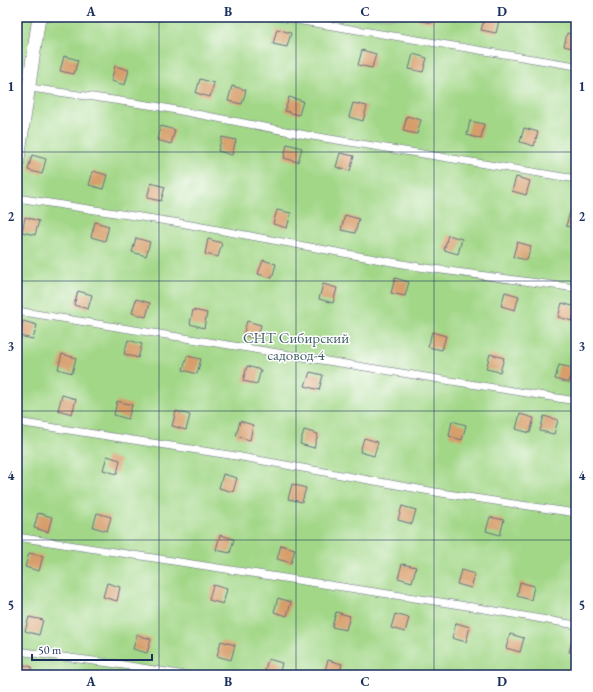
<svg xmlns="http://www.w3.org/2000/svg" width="593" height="692" viewBox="0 0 593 692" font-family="'EB Garamond',serif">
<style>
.green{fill:#a2d787;stroke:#5e8372}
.building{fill:#d79e6c}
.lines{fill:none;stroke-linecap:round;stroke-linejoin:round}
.lane-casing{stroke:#676b7f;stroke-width:8}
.street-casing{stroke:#676b7f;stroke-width:14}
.lane{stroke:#fff;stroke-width:7}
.street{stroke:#fff;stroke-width:13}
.grid{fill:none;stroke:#1b2f5e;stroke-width:1;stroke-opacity:0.55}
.labels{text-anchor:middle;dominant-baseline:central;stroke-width:3;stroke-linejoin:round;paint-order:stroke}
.park-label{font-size:15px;fill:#44616a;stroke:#fff}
.neatline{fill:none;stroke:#1b2f5e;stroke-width:1.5}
.grid-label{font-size:13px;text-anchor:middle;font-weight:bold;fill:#1b2f5e}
</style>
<rect width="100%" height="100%" fill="#fff"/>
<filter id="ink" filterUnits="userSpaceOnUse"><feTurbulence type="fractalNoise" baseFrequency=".025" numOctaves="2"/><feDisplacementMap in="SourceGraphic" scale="8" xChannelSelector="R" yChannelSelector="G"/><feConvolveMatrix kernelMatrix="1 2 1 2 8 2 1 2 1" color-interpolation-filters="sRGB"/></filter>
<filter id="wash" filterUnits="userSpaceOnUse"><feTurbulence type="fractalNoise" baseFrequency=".012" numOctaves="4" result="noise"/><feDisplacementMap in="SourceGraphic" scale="16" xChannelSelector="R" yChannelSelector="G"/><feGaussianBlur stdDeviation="0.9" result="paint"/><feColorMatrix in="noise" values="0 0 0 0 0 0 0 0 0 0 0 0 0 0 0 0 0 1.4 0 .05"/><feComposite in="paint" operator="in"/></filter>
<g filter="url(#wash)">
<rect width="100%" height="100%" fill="#f3dabc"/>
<path class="green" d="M17,17h559v658h-559z"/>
<g id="blocks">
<path class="building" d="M419,17h15l-2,6 -14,-3z
M485,17l14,4 -3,12 -15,-3z
M277,29l14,4 -4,14 -14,-3z
M567,33l9,2v14l-12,-3z
M362,50l14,4 -4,14 -14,-3z
M413,54l14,4 -4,14 -14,-3z
M64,56l14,4 -4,14 -14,-3z
M115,66l14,4 -4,15 -14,-4z
M200,79l14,4 -4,14 -14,-4z
M232,86l14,4 -4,14 -14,-3z
M289,97l14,4 -4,14 -14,-4z
M353,103l14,3 -4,15 -14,-4z
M407,116l14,4 -4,14 -14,-3z
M470,121l14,3 -3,15 -14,-4z
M161,126l14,4 -4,14 -14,-4z
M524,128l14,4 -4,14 -14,-4z
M222,137l14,3 -4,15 -14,-4z
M287,144l15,4 -4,14 -14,-4z
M340,153l14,3 -4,15 -14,-4z
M32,155l14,4 -4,15 -14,-4z
M93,171l14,4 -4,14 -14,-4z
M516,177l14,4 -4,14 -14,-4z
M151,183l14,4 -4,14 -14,-3z
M277,210l14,3 -4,15 -14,-4z
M570,212l6,1v16l-10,-3z
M345,215l14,4 -4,14 -14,-3z
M25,217l14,4 -4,14 -13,-3z
M95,222l14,4 -4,15 -14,-4z
M448,235l14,4 -4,15 -14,-4z
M136,238l14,4 -4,14 -14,-4z
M208,239l14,4 -4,14 -13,-3z
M517,242l14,4 -4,14 -14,-3z
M263,260l13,4 -4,14 -14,-4z
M395,278l14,4 -4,14 -14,-3z
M323,284l14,4 -4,15 -14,-4z
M78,291l14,4 -4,14 -14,-4z
M505,292l14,4 -4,14 -14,-4z
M136,299l14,4 -4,14 -14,-4z
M562,303l14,4 -4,14 -14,-4z
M193,310l14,3 -3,15 -14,-4z
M23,321l14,4 -4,14 -14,-3z
M247,321l14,4 -4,14 -14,-4z
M432,332l14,4 -4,14 -14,-3z
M128,340l14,4 -4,14 -14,-4z
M62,354l14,4 -4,15 -14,-4z
M490,354l14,4 -4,14 -14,-3z
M187,356l14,3 -4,15 -14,-4z
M559,365l14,3 -4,15 -14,-4z
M247,366l14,4 -4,14 -14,-3z
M310,372l13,3 -4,15 -14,-4z
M62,395l14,4 -4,15 -14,-4z
M117,401l15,4 -4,14 -14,-4z
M176,411l14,4 -4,15 -14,-4z
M520,414l14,4 -4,15 -14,-4z
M544,416l14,4 -4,14 -14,-3z
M240,421l13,4 -3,15 -14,-4z
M452,421l14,4 -4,15 -13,-4z
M304,430l14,4 -4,14 -14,-4z
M364,438l14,4 -4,14 -14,-4z
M107,456l13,4 -3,14 -14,-4z
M223,474l14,4 -4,14 -14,-4z
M292,484l14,4 -4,14 -14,-3z
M402,506l14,4 -4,14 -14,-4z
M38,513l14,4 -4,15 -14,-4z
M97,513l14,4 -4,14 -14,-4z
M490,517l14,3 -4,15 -14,-4z
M220,535l14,4 -4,14 -14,-3z
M281,545l14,4 -4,14 -14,-4z
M29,553l14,3 -4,15 -14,-4z
M402,564l14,3 -4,15 -14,-4z
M461,570l14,4 -4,14 -14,-4z
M520,582l14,4 -3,14 -14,-4z
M107,583l13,4 -3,14 -14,-4z
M213,585l14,4 -4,15 -14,-4z
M278,598l13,4 -4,14 -13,-4z
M336,612l14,4 -4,14 -14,-3z
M395,614l14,4 -4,14 -14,-4z
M29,617l14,3 -4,15 -14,-4z
M456,623l14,4 -4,15 -14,-4z
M510,634l14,4 -4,14 -14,-4z
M137,635l14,4 -4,14 -14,-4z
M573,637l3,1v15l-7,-1z
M221,641l14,4 -4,15 -14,-4z
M268,659l14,4 -3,12 -15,-1z
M328,660l14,4 -3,11 -15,-1z
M18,663l14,4 -2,8h-13z"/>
</g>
</g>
<g filter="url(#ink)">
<use href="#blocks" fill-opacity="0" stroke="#676b7f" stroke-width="1"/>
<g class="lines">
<g class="lane-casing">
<path id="lane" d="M278,17l298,49
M17,86l138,20 151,29 270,44
M17,198l163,25 239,44 157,21
M17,311l559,90
M17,422l219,34 205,37 135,20
M17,537l456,70 103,18
M17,651l100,13 68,11"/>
</g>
<g class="street-casing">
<path id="street" d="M17,166l22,-149"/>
</g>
<use href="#lane" class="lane"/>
<use href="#street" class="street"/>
</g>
</g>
<path class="grid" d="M159,17v658M296,17v658M434,17v658M17,152h559M17,281h559M17,411h559M17,540h559"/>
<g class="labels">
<g class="park-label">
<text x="296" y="337">СНТ Сибирский<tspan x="296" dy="17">садовод-4</tspan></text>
</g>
</g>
<rect width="593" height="692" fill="none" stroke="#fff" stroke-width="44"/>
<path d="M32 654v6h120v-6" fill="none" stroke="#1b2f5e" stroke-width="2"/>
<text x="38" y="654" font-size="12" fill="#1b2f5e" stroke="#ffffff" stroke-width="3" paint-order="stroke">50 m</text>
<rect x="22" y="22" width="549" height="648" class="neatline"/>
<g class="grid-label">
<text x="91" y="16">A</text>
<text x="228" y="16">B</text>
<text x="365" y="16">C</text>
<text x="502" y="16">D</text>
<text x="11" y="91">1</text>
<text x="582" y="91">1</text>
<text x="11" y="221">2</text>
<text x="582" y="221">2</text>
<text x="11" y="351">3</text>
<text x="582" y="351">3</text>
<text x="11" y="480">4</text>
<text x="582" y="480">4</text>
<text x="11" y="610">5</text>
<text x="582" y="610">5</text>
<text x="91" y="686">A</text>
<text x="228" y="686">B</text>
<text x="365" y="686">C</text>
<text x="502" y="686">D</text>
</g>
</svg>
